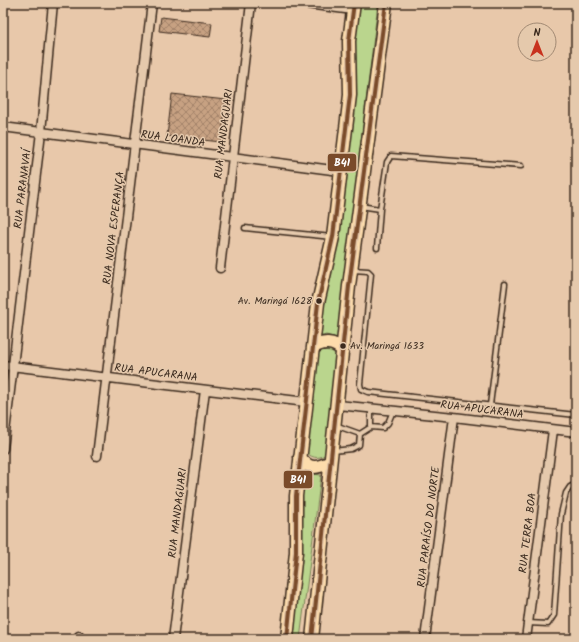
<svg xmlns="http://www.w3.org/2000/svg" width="579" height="642" viewBox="0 0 579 642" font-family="Kalam,sans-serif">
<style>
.grass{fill:#bad58d;stroke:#7a8056}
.building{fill:url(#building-cross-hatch);stroke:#3b2a1e}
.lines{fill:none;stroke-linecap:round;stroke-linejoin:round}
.lane-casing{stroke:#3b2a1e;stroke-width:7}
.street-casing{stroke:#3b2a1e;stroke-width:11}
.primary-casing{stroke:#3b2a1e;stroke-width:15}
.lane{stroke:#e5c9ac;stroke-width:4}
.street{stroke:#e5c9ac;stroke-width:8}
.primary{stroke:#fddcac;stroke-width:12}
.bus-1-casing{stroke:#e5c9ac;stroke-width:7}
.bus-1{stroke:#7a4b2a;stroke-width:4}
.bus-dot{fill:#3b2a1e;stroke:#e5c9ac;stroke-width:1.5}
.labels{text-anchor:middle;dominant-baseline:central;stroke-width:3;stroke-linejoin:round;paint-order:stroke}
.bus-label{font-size:10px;fill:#3b2a1e;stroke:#e5c9ac;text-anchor:end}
.street-label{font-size:11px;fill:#3b2a1e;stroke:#e5c9ac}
.line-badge{stroke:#e5c9ac;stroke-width:1.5}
.badge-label{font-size:11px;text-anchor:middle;font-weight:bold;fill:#fff}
</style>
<defs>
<pattern id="building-cross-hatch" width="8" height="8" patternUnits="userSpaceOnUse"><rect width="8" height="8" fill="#c7a182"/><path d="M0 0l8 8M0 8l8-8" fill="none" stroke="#a3836a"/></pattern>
</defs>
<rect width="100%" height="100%" fill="#e8c8aa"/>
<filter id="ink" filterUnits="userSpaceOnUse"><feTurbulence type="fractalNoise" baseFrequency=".025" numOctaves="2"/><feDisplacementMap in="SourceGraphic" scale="8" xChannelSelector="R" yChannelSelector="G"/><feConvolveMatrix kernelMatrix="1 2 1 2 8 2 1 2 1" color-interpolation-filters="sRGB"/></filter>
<g filter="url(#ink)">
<path class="grass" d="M358,3h20l-41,335 -11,-3 -7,2z
M323,350l8,1 6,4 -11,99c-8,6 -16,4 -21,-4l12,-96z
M302,473l19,2 -21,164h-8z"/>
<path class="building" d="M161,17l51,6 -2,14 -51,-6z
M172,94l54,6 -5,42 -54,-6z"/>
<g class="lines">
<g class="lane-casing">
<path id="lane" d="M360,206l20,3 7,-47 4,-6 130,10
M245,228l87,9
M377,248l3,-39
M353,270l15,1 3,3 -11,110 1,5 7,3 208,23
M490,405l15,-121
M371,427l12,1 5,-5 5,-12
M360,434l11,-7v-18
M333,451l18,-2 8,-4 1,-11 -25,-9
M528,623l20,1 6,-9 7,-101 5,-21 4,-6 6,-3"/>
</g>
<g class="street-casing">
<path id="street" d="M299,3l54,7
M3,127l337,44
M220,268l31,-265
M3,365l303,37
M338,405l116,12 122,15
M3,449l38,-317 12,-129
M97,456l55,-453
M78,639l1,-3
M173,639l32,-249
M425,639l29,-222
M526,639l27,-209"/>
</g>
<g class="primary-casing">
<path id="primary" d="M313,348c9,-7 21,-7 29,2
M300,457c9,14 18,11 30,5
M287,639l9,-87v-56l22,-193 15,-66 17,-142 -1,-54 5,-38
M312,639l37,-353 37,-283"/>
</g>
<use href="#lane" class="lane"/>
<use href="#street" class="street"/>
<use href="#primary" class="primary"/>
<g class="bus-1-casing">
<path id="bus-1" d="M287,639l9,-87v-56l22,-193 15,-66 17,-142 -1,-54 5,-38
M312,639l37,-353 37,-283"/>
</g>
<use href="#bus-1" class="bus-1"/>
</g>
</g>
<g class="bus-dot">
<circle cx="319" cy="301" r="3.5"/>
<circle cx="343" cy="346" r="3.5"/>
</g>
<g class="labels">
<g class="bus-label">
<text x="312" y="301">Av. Maringá 1628</text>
<text x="350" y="346" text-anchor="start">Av. Maringá 1633</text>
</g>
<g class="street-label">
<text transform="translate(224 134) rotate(-83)">RUA MANDAGUARI</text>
<text transform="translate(173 139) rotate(8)">RUA LOANDA</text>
<text transform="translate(23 189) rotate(-83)">RUA PARANAVAÍ</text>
<text transform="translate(114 228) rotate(-83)">RUA NOVA ESPERANÇA</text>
<text transform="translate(156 373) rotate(7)">RUA APUCARANA</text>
<text transform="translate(482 410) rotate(7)">RUA APUCARANA</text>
<text transform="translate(178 513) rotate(-83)">RUA MANDAGUARI</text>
<text transform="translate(429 527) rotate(-83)">RUA PARAÍSO DO NORTE</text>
<text transform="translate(528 533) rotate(-83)">RUA TERRA BOA</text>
</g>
</g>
<g class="line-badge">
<rect x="327" y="153" width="30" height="19" rx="4" fill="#7a4b2a"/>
<rect x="283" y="470" width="30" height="19" rx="4" fill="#7a4b2a"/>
</g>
<g class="badge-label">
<text x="342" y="166">B41</text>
<text x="298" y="483">B41</text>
</g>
<rect width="579" height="642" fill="none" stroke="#e5c9ac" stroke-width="16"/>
<rect x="8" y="8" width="563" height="626" fill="none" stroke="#3b2a1e" stroke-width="1.5" filter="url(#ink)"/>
<g transform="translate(537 42)"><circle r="19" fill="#e5c9ac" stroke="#a18973"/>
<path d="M0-3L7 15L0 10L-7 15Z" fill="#c8321e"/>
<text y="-6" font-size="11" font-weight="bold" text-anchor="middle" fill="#3b2a1e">N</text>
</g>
</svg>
